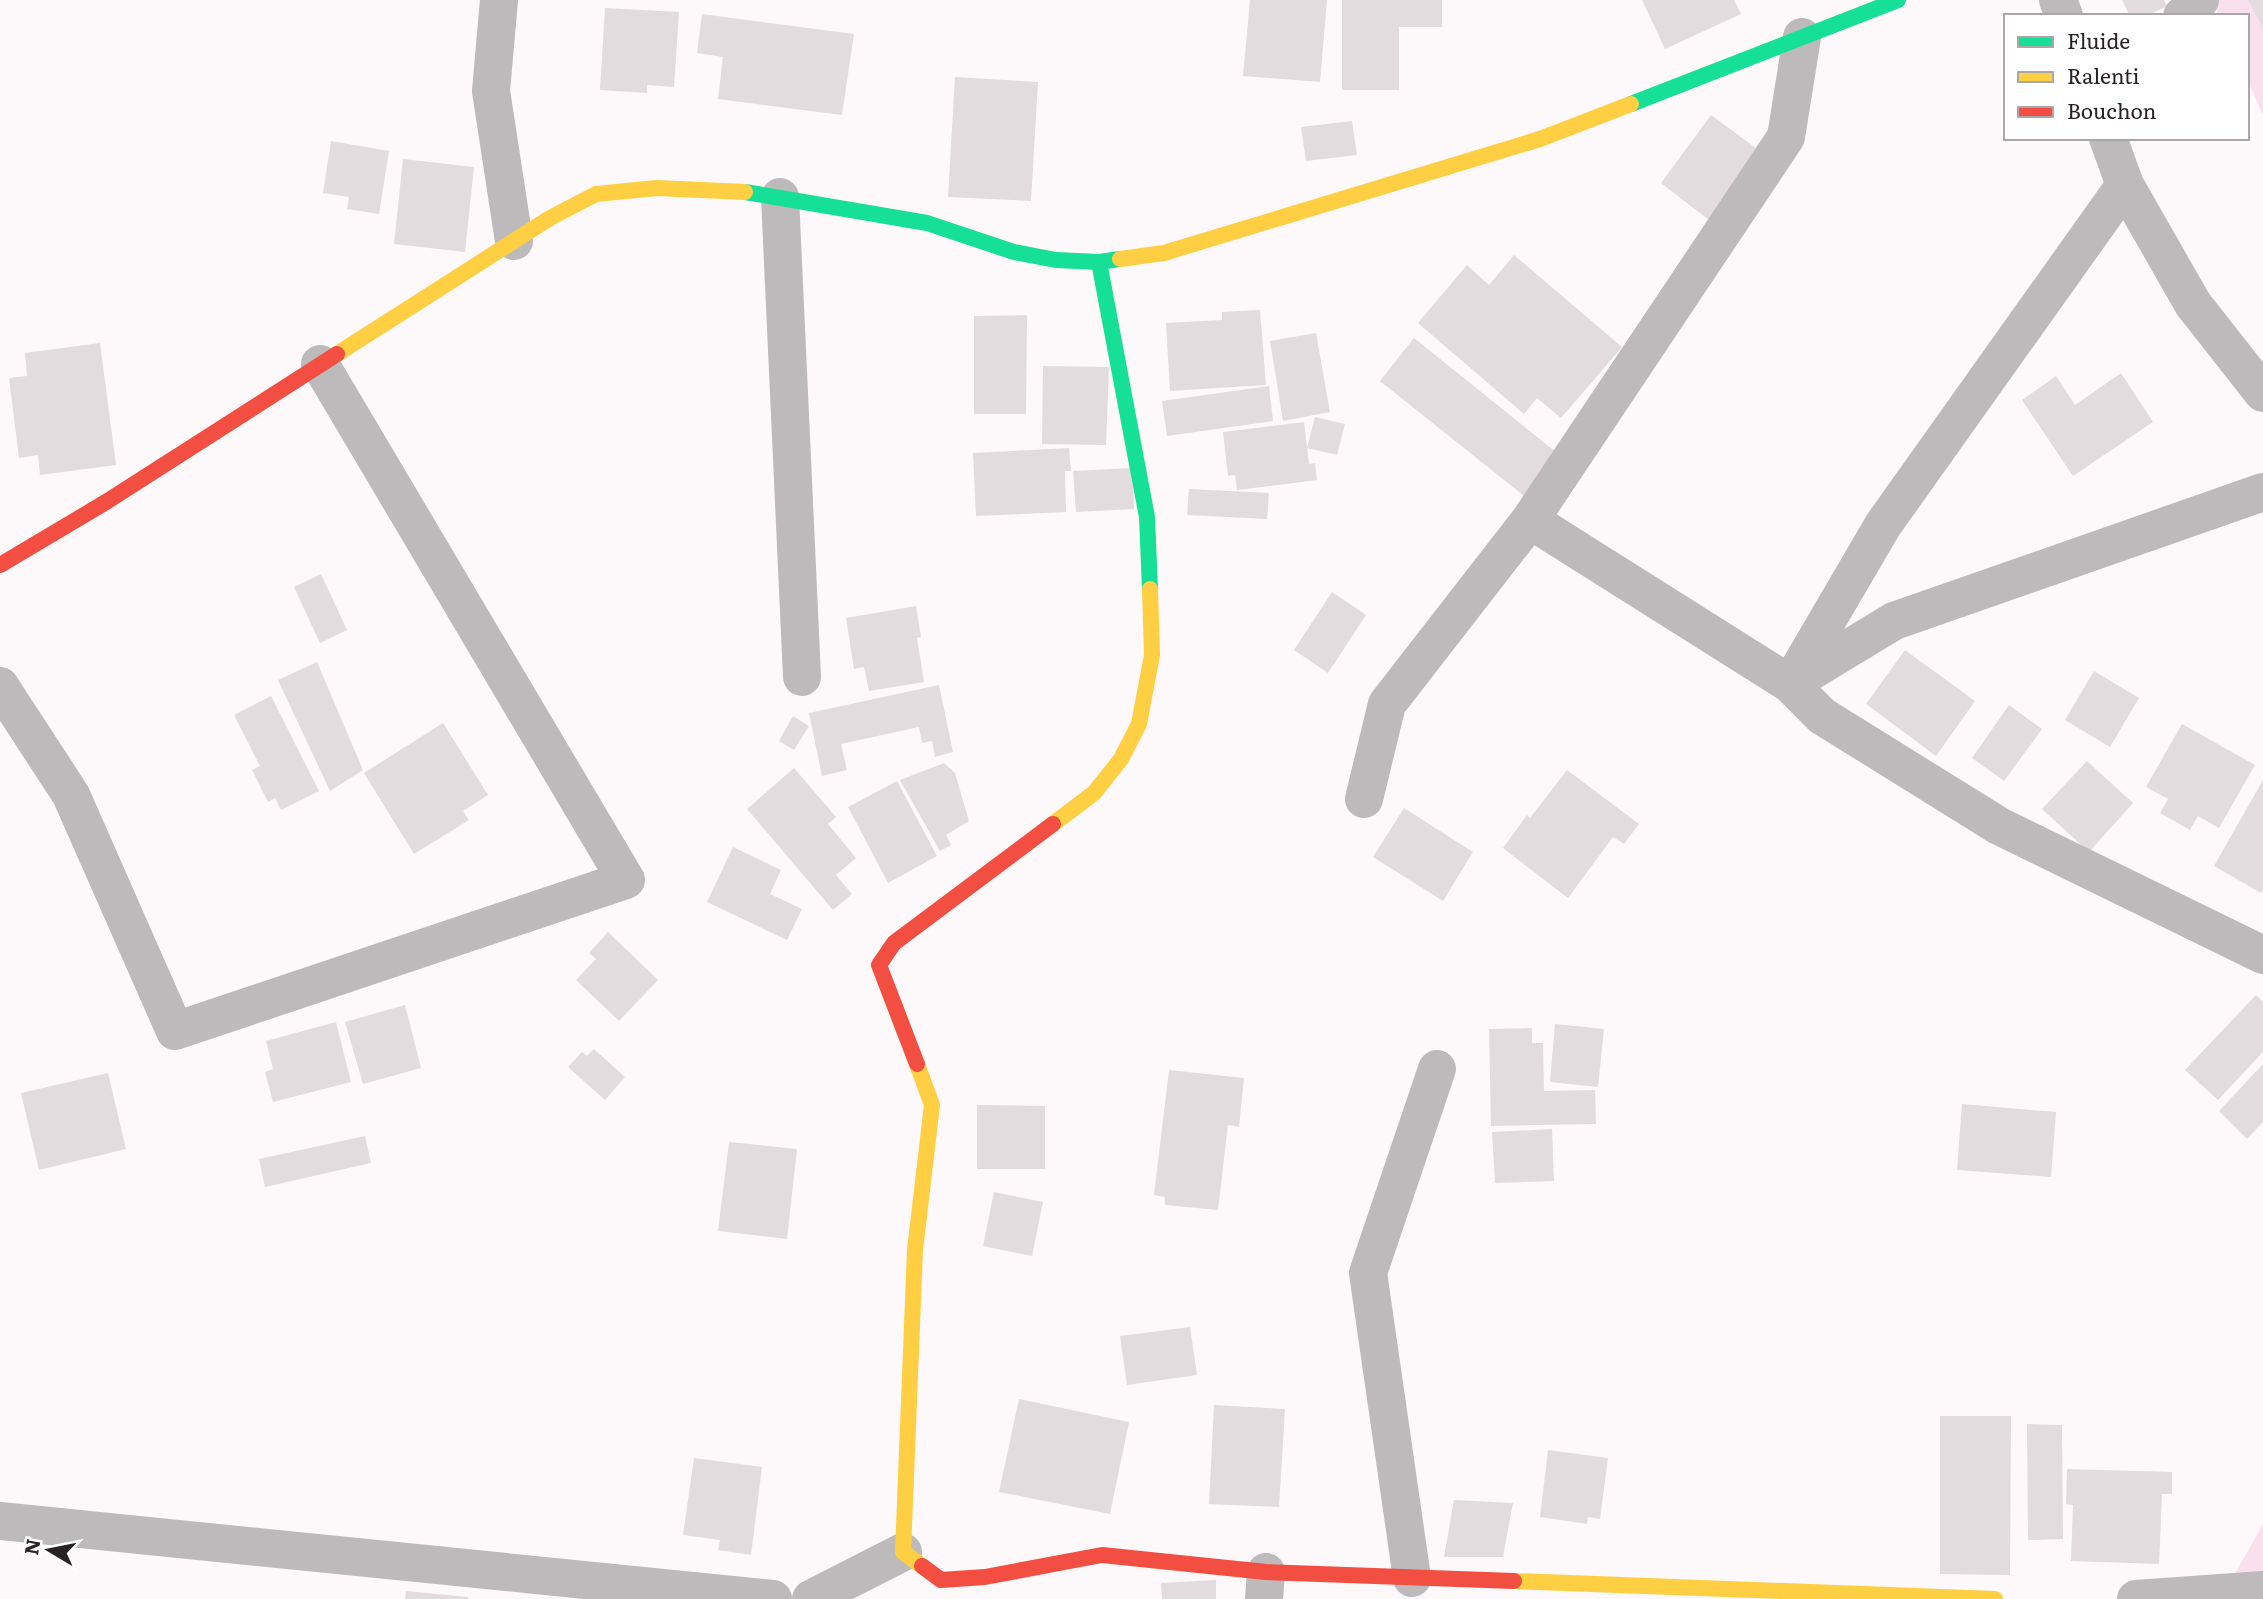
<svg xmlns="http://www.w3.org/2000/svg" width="2263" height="1599" viewBox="0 0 2263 1599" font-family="Literata,serif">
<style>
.green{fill:#fae0ec}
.building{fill:#e2dcde}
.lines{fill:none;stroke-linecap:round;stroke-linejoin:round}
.street{stroke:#bcbabb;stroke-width:38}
.fast{stroke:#16e098;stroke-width:16}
.slow{stroke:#ffcf43;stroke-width:16}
.jam{stroke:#f24e42;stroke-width:16}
</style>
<rect width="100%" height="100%" fill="#fdf8fa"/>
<path class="green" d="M2213,0h50v115l-16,-36v-63h-28z
M2263,1524v75h-42z"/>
<path class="building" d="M1250,0h77l-7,82 -77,-6z
M1342,0h100v27h-43v63h-57z
M1642,0h92l7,14 -76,35z
M2122,0h42l3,6 -21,10h-16z
M2248,0h15v29z
M605,8l74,4 -5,75 -27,-2v8l-47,-3z
M702,14l152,20 -12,81 -124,-16 5,-42 -26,-4z
M955,77l83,5 -7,119 -83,-4z
M1711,115l49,36 -51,69 -48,-37z
M1352,121l5,34 -51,6 -5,-34z
M331,141l58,10 -10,63 -32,-5 2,-12 -26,-4z
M403,159l71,8 -9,85 -71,-8z
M1514,255l108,92 -61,71 -24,-20 -13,16 -106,-91 49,-58 22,20z
M1260,310l6,75 -96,6 -4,-68 56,-3v-8z
M1027,315l-1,99h-52v-98z
M1316,333l14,79 -47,9 -13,-80z
M1414,338l148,119 -34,42 -148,-118z
M100,343l16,122 -76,10 -2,-20 -19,3 -10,-80 18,-2 -2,-23z
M1043,366l66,1 -3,78 -64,-1z
M2121,373l32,49 -80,54 -51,-76 34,-24 19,29z
M1269,386l4,35 -106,15 -5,-35z
M1315,417l30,7 -8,31 -30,-7z
M1304,422l5,42 6,-1 2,17 -80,10 -2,-15 -7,1 -5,-44z
M1069,448l2,23h-6l1,41 -90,4 -3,-63z
M1132,468l2,41 -58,3 -3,-41z
M1189,489l80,4 -2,26 -80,-4z
M321,574l26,56 -27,13 -26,-56z
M1332,592l34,23 -38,58 -34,-23z
M916,606l5,31 -4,1 7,44 -55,9 -5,-24 -10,2 -8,-51z
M1905,650l70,51 -39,55 -70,-52z
M317,662l46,108 -33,21 -52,-111z
M2094,671l45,27 -29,49 -45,-27z
M939,685l14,67 -18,5 -3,-16 -10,2 -3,-16 -78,17 6,26 -25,6 -13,-63z
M271,696l48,95 -38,19 -6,-12 -7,4 -16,-32 8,-4 -26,-51z
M2009,705l33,24 -38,52 -32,-23z
M793,716l16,10 -15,24 -15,-9z
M443,723l45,72 -25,16 6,9 -55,34 -50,-81z
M2182,724l73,41 -36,63 -21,-12 -8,14 -30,-17 8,-14 -22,-12z
M2087,761l46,42 -44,49 -47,-43z
M944,763l11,10 14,48 -23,14 5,10 -11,6 -40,-71z
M794,768l42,49 -8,7 28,34 -20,17 16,19 -19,16 -86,-101z
M1567,770l72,54 -15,20 -11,-7 -45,61 -65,-50 24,-33 3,3z
M2263,780v109l-2,4 -47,-27z
M897,781l40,75 -49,27 -40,-76z
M1404,808l69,44 -30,49 -70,-44z
M733,847l48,23 -11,24 32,15 -15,31 -80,-38z
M608,932l50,48 -39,41 -43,-41 20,-21 -7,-6z
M2256,995l7,7v50l-45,48 -33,-30z
M405,1005l16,63 -58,16 -18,-62z
M336,1022l15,60 -78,20 -8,-30 8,-3 -7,-28z
M1555,1024l49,5 -6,58 -48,-5z
M1532,1028v15h11l1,48 51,-1 1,34 -105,2 -2,-97z
M594,1049l31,28 -20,23 -37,-33 14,-15 5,4z
M2263,1064v58l-16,17 -28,-28z
M1169,1070l75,8 -5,49 -11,-2 -10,85 -53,-5v-8l-11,-2z
M108,1073l18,76 -87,21 -18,-77z
M1962,1104l94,8 -5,65 -94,-7z
M977,1105l68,1v63h-68z
M1552,1129l2,52 -59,2 -3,-51z
M365,1136l6,27 -106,24 -6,-28z
M729,1142l68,7 -10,90 -69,-8z
M994,1192l49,10 -11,54 -49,-10z
M1190,1327l7,48 -70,10 -7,-49z
M1019,1399l110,23 -19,92 -111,-22z
M1214,1405l71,4 -6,98 -70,-3z
M1940,1416h71l-1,159 -70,-1z
M2027,1424l35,1 1,114 -35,1z
M1548,1450l60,8 -8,61 -12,-2 -1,7 -47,-7z
M694,1458l68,9 -11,88 -33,-5 2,-10 -37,-5z
M2067,1469l105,3v22h-10l-3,70 -88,-3 2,-56 -7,-1z
M1454,1500l59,3 -10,54h-59z
M1216,1580v19h-54l-1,-16z
M406,1591l62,6v2h-63z"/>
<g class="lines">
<path class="street" d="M499,0l-8,91 23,150
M2058,0l6,16
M2182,16l18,-16
M2108,138l17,47 68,119 70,89
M780,197l22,480
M1530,520l260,164 32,32 177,110 264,129
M1795,681l99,-60 369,-129
M1790,684l93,-159 242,-340
M0,686l71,109 104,236 451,-151 -306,-516
M1364,799l23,-95 143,-184 256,-383 16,-100
M0,1521l773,78
M1412,1578l-44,-305 69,-204
M811,1599l92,-47
M1264,1599l2,-27
M2136,1599l127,-9"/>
<path class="fast" d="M1631,104l267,-104
M745,192l182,31 87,29 42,8 43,2 21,-3
M1099,262l48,255 3,72"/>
<path class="slow" d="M1120,259l44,-6 376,-114 91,-35
M337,354l213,-136 46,-24 61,-6 88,4
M1053,824l41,-31 27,-34 18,-35 13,-69 -2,-66
M917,1064l15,41 -17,145 -12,302 19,14
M1514,1581l481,18"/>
<path class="jam" d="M0,565l106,-63 231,-148
M917,1064l-38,-99 15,-22 159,-119
M922,1566l19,14 44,-3 117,-22 164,17 248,9"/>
</g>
<rect x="2004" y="14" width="245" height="126" fill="#ffffff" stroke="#a9a7a8" stroke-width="2"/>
<rect x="2018" y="37" width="35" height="10" fill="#16e098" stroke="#a9a7a8" stroke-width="2"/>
<text x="2067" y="49" font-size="21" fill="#282225">Fluide</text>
<rect x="2018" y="72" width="35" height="10" fill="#ffcf43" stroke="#a9a7a8" stroke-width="2"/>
<text x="2067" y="84" font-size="21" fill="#282225">Ralenti</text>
<rect x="2018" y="107" width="35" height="10" fill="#f24e42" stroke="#a9a7a8" stroke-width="2"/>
<text x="2067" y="119" font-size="21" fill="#282225">Bouchon</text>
<g transform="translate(49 1550) rotate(280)" stroke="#ffffff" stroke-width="5" paint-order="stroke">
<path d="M0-5L12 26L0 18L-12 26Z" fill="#282225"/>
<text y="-10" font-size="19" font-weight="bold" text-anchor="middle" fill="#282225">N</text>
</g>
</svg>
